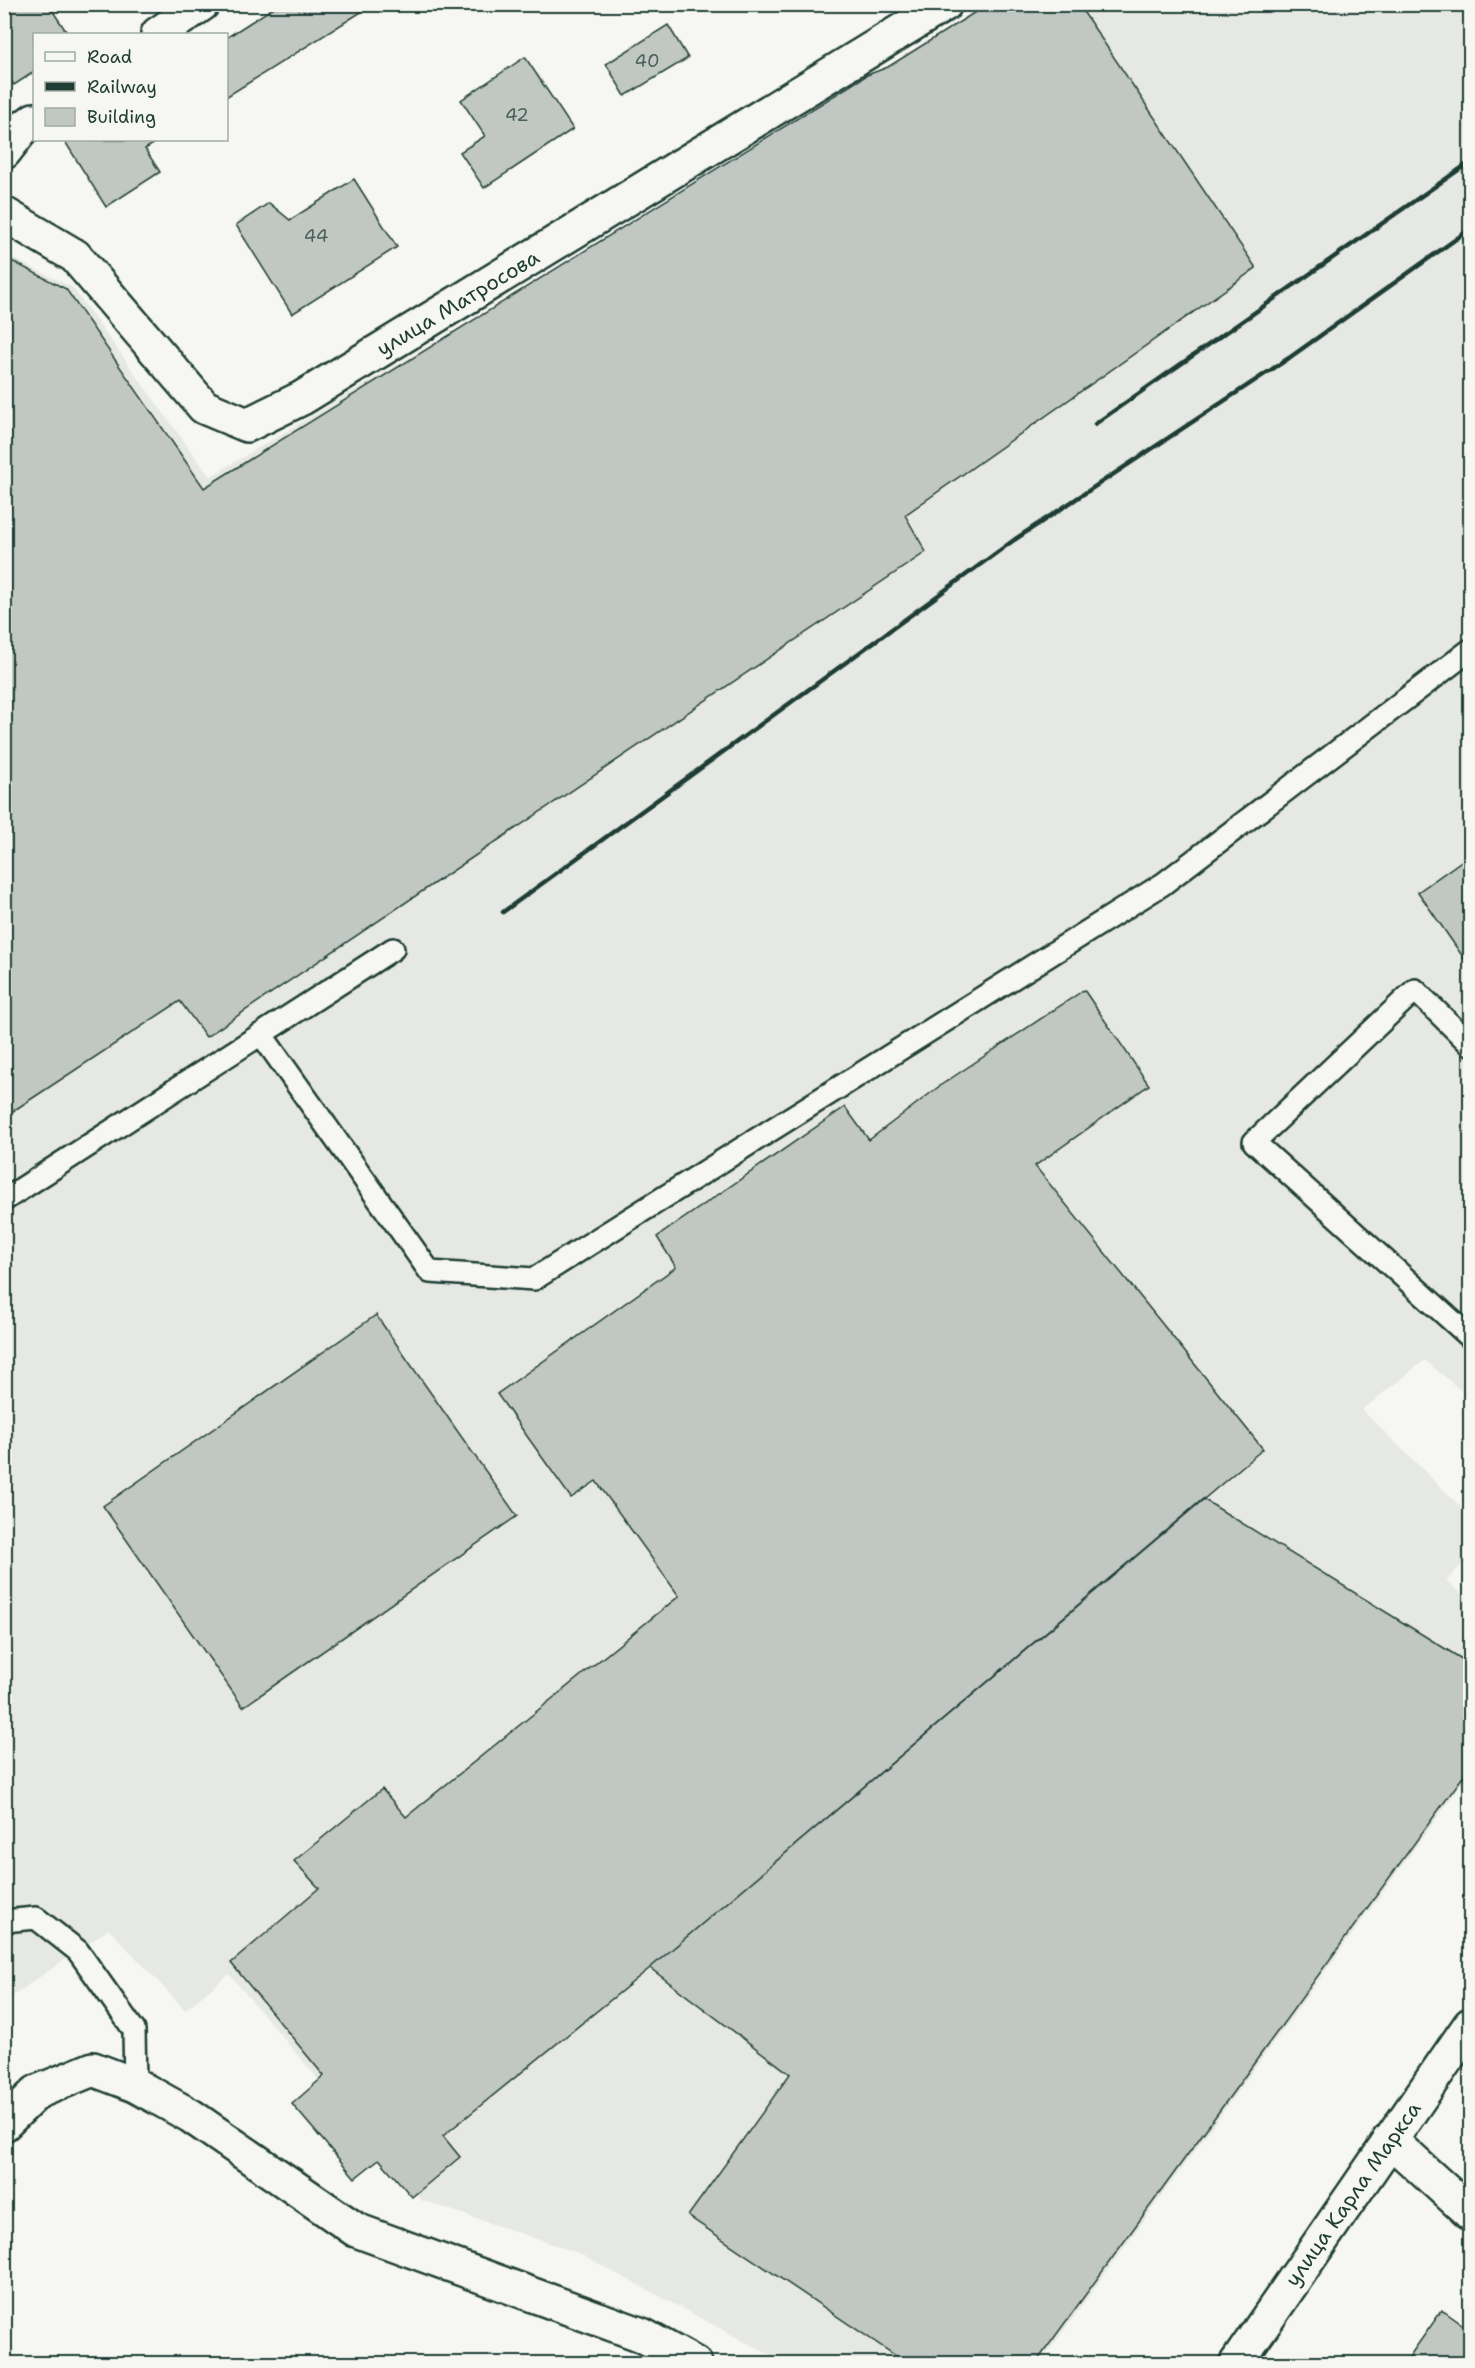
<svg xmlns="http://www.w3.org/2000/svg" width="1475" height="2368" viewBox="0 0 1475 2368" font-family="'Shantell Sans',sans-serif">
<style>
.built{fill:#e6e8e4}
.building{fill:#c1c8c3;stroke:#1f3d34;stroke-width:1.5}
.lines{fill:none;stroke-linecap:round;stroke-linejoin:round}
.service-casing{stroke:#1f3d34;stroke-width:26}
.minor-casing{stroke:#1f3d34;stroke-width:38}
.secondary-casing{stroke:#1f3d34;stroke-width:38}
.service{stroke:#f6f6f2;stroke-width:21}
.minor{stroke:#f6f6f2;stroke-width:33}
.secondary{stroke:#f6f6f2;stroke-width:33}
.rail{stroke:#1f3d34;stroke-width:4.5}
.labels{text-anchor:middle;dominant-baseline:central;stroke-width:6;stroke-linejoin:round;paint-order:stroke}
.number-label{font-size:18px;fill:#486058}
.street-label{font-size:21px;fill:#1f3d34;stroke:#f6f6f2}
</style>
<rect width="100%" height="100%" fill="#f6f6f2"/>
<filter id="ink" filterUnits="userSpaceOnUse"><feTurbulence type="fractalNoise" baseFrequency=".0167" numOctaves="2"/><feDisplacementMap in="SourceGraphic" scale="12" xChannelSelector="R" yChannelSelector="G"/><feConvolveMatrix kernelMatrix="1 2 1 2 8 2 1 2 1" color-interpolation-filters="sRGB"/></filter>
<g filter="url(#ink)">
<path class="built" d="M997,5h473v1393l-45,-38 -63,50 108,106v40l-24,25 24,20v171l-430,591h-255l-209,-111 -155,-52 -192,-226 -44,36 -76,-81 -104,72 -1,-1747 68,33 138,190z"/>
<path class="building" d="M4,4h44l20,30h-34v38l-20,13 -10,-15z
M279,4h95l-148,93v-59z
M988,4h90l178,264 -351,247 21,37 -720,485 -26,-36 -176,116v-860l62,32 138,199 663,-413 21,-8z
M668,25l20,33 -63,38 -19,-32z
M525,57l48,72 -89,59 -24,-36 25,-16 -24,-36z
M64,140h96l-15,9 15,23 -54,35z
M354,179l43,68 -105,67 -56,-89 33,-22 21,17z
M1470,855v112l-52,-75z
M1084,990l65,95 -114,81 228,283 -613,519 -207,168 17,21 -48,40 -33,-38 -24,19 -63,-74 32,-28 -93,-113 88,-75 -25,-27 88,-72 24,28 273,-221 -83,-115 -25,17 -74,-104 179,-127 -19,-30 188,-130 24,33 72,-55z
M376,1315l141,201 -274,191 -140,-201z
M1203,1499l267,165v103l-435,597h-127l-220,-148 102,-142 -140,-106z
M1442,2310l28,20v34h-66z"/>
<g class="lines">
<g class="service-casing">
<path id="service" d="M261,1034l169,238 104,7 629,-395 307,-234
M1470,1044l-55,-54 -161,152 216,195
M4,1200l389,-251
M4,1921l32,-3 42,33 56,79 1,55"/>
</g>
<g class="minor-casing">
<path id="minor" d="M158,34l44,-30
M4,152l18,-23 12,-9
M4,214l71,42 129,151 43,18 55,-27 643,-394
M4,2124l33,-32 56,-23 42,16 56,31 165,114 286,105 53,29
M1390,2140l80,73"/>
</g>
<g class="secondary-casing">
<path id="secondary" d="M1236,2364l234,-339"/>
</g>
<use href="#service" class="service"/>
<use href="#minor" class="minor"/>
<use href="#secondary" class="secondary"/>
<path class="rail" d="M1095,424l375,-262
M503,912l511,-372 275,-182 181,-129"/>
</g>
</g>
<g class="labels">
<g class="number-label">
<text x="647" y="61">40</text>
<text x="517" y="115">42</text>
<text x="316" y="236">44</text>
</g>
<g class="street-label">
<text transform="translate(458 303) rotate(-31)">улица Матросова</text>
<text transform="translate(1353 2194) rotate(-55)">улица Карла Маркса</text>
</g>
</g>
<rect width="1475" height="2368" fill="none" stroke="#f6f6f2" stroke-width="24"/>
<rect x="12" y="12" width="1451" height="2344" fill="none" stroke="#1f3d34" stroke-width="2" filter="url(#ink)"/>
<rect x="33" y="33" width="195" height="108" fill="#f6f6f2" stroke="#a0aca6" stroke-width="1.5"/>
<rect x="45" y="52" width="30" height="9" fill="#f6f6f2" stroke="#a0aca6" stroke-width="1.5"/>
<text x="87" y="63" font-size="18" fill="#1f3d34">Road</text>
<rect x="45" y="82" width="30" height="9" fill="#1f3d34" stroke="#a0aca6" stroke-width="1.5"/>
<text x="87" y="93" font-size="18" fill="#1f3d34">Railway</text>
<rect x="45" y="108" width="30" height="18" fill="#c1c8c3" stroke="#a0aca6" stroke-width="1.5"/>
<text x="87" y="123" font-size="18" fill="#1f3d34">Building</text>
</svg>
